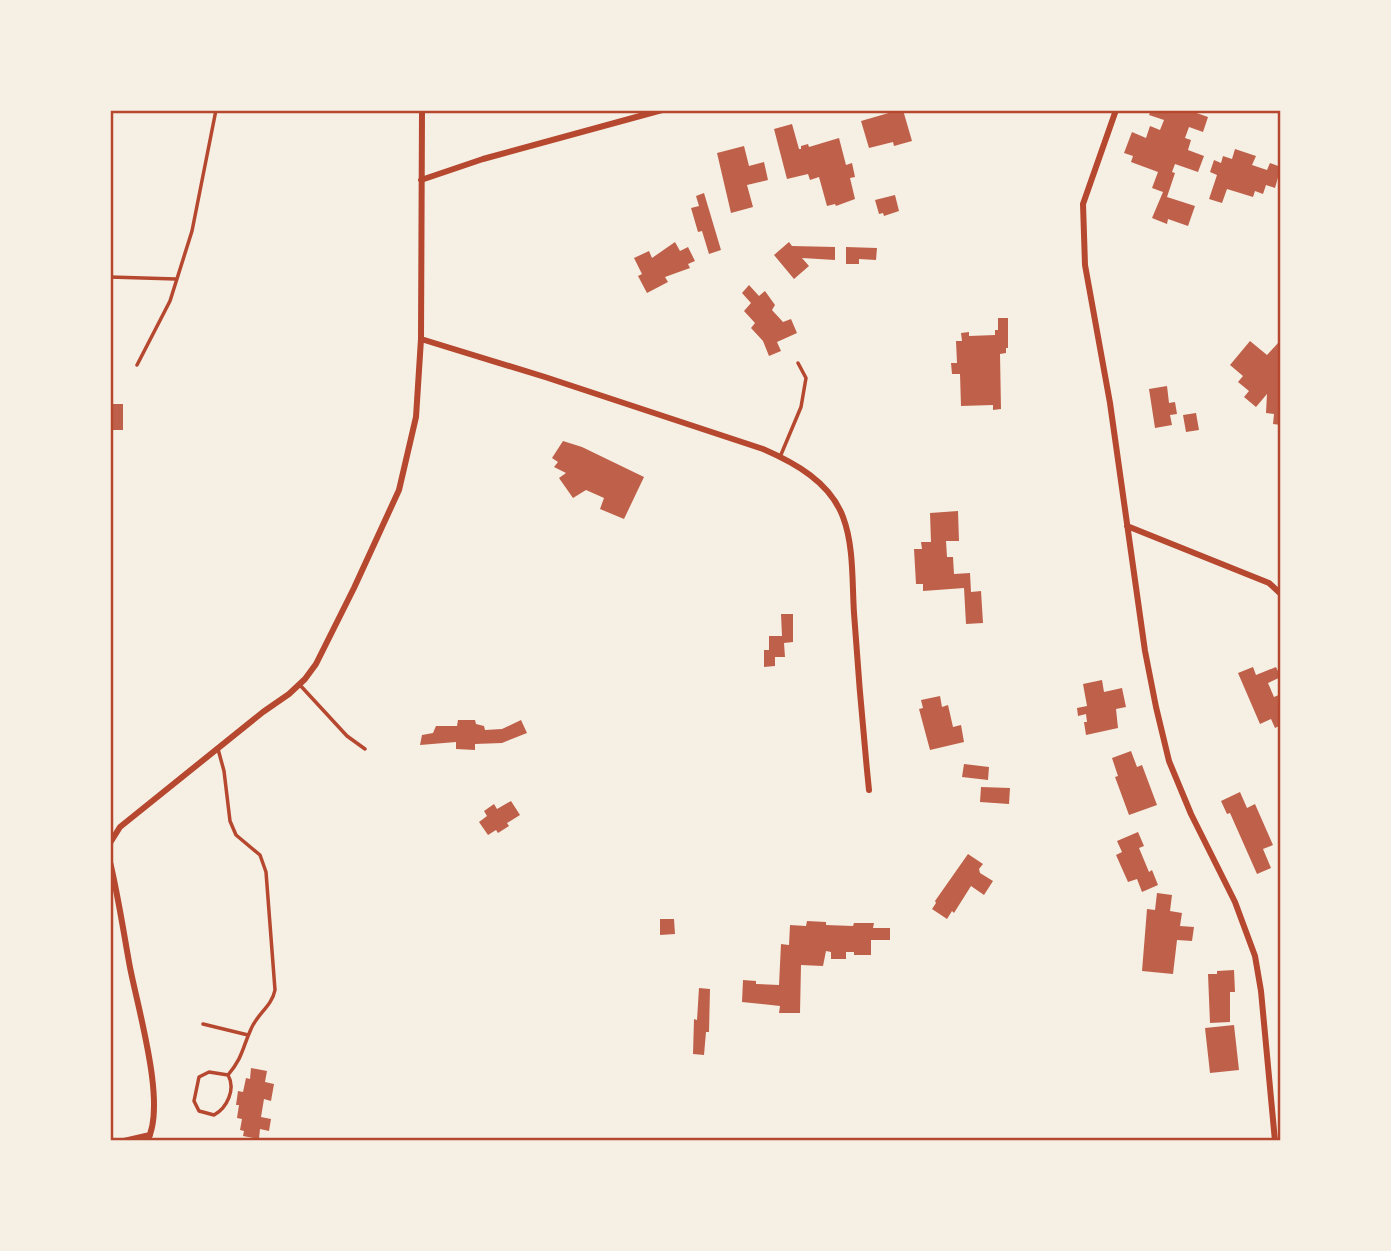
<svg xmlns="http://www.w3.org/2000/svg" width="1391" height="1251" viewBox="0 0 1391 1251" font-family="Roboto,sans-serif">
<style>
.building{fill:#bf614a}
.lines{fill:none;stroke-linecap:round;stroke-linejoin:round}
.service{stroke:#b5482f;stroke-width:3.5}
.minor{stroke:#b5482f;stroke-width:6}
.neatline{fill:none;stroke:#b5482f;stroke-width:2.5}
</style>
<rect width="100%" height="100%" fill="#f6efe4"/>
<path class="building" d="M899,110h4l9,31 -18,5 -1,-4 -24,6 -8,-27z
M1151,110h37l20,7 -5,15 -14,-5 -4,11 6,2 -3,10 16,6 -6,16 -23,-8 -3,8 3,1 -8,24 28,9 -7,20 -20,-7 -1,5 -15,-6 11,-26 -11,-4 6,-16 -27,-10 2,-6 -9,-3 8,-21 14,6 4,-12 10,4 4,-10 -15,-5z
M792,124l7,25h2v-3l7,-2 1,3 30,-9 7,27 6,-2 3,14 -5,1 5,21 -19,7 -1,-2 -8,2 -8,-29 -9,3 -2,-6 -21,5 -13,-50z
M744,146l5,20 15,-4 4,18 -21,5 6,22 -22,6 -14,-60z
M1235,149l21,7 -4,9 15,5 3,-7 11,4 -6,21 -9,-3 -3,9 -8,-3 -2,6 -26,-8 -5,14 -13,-4 8,-24 -7,-3 4,-12 7,3 2,-7 9,3z
M704,193l17,57 -12,4 -7,-23 -4,1 -7,-24 8,-2 -3,-10z
M895,195l4,16 -15,5 -1,-3 -4,1 -4,-14z
M675,242l5,9 8,-4 7,14 -7,3 2,4 -25,9 3,5 -21,11 -9,-17 4,-2 -8,-16 15,-7 3,7z
M789,242l3,4 43,1v13l-33,-2 7,8 -15,13 -20,-24z
M846,247l31,1 -1,12 -17,-1v5h-13z
M749,285l10,11 6,-5 10,14 -3,5 11,12 8,-3 6,14 -20,9 4,9 -12,5 -6,-15 -12,-13 4,-5 -11,-12 7,-8 -9,-10z
M998,318h10v30h-2v5l-6,1 1,55 -8,1v-5l-32,1 -1,-32h-8l-1,-11h6l-1,-22h6l-1,-8 8,-1v4l26,-1v-5h3z
M1250,341l17,14 11,-12 3,2v80l-8,-1 1,-10 -8,-1 1,-19 -11,13 -12,-10 5,-6 -11,-9 5,-6 -13,-11z
M1167,386l2,17 6,-1 2,12 -7,1 2,10 -17,3 -6,-39z
M110,404h13v26h-13z
M1196,413l3,17 -13,2 -3,-17z
M563,441l19,6 62,30 -20,42 -24,-10 4,-11 -18,-8 -13,8 -14,-20 7,-5 -12,-6 4,-5 -6,-4z
M958,511l1,30h-13l1,16h6l1,17 16,-1 1,19 10,-1 2,32 -17,1 -2,-36 -41,3v-7h-7l-2,-35h8l-1,-7h10l-1,-29z
M781,614h12v28l-9,1 1,14h-10v9l-11,1v-17h5v-14h13z
M1253,667l3,8 20,-8 5,10 -13,6 6,14 7,-3v31l-6,3 -4,-9 -11,5 -22,-51z
M1102,680l2,12 18,-4 4,19 -10,2 2,19 -32,7 -2,-13h3l-1,-8 -8,2 -1,-8 10,-2 -4,-22z
M940,696l2,11 6,-2 5,22 8,-2 3,17 -34,8 -11,-41 4,-1 -2,-8z
M458,720h17l1,4 8,2 1,4 17,-1 19,-9 6,13 -25,10 -27,1v6l-19,-1v-7l-36,3 2,-10 11,-2 3,-7h21z
M1131,751l6,16 5,-2 15,40 -28,10 -14,-38 3,-1 -6,-18z
M964,764l25,3 -1,13 -26,-3z
M981,787l29,1 -1,16 -29,-2z
M1240,792l7,16 8,-4 18,41 -10,4 8,19 -14,6 -27,-61 -3,1 -6,-13z
M511,801l9,14 -13,8 2,3 -11,7 -2,-3 -8,5 -9,-13 8,-6 -3,-5 10,-7 3,5z
M1138,832l6,14 -5,2 10,24 3,-2 6,15 -16,7 -5,-13 -9,3 -12,-27 6,-3 -5,-11z
M968,854l15,10 -4,5 1,4 13,8 -9,14 -13,-9 -17,27 -2,-2 -5,8 -15,-10 4,-6 -1,-2z
M1157,893l15,2 -2,16 12,2 -2,13 14,1 -2,14 -15,-1 -4,34 -31,-3 5,-62 8,1z
M660,919h14l1,15 -15,1z
M807,921l19,1v3l27,1 1,-3h20l-1,5h17v12h-19v15h-17v-3h-8v7h-15v-7l-5,-1 -3,15 -22,-1 -1,48h-21l1,-7 -38,-4 1,-22 13,1v3l23,1 2,-41 8,1 1,-20 16,1z
M1234,970l1,22h-5v30l-20,1 -2,-49h9v-3z
M699,988l11,1 -1,43h-3l-2,23 -11,-1 1,-35 3,1z
M1234,1025l5,45 -29,3 -5,-45z
M251,1068l16,3 -2,11 9,2 -3,17 -7,-2 -3,18 10,2 -2,12 -9,-2 -1,10 -16,-3 1,-5 -4,-1 2,-11 -5,-1 2,-13h-3l2,-14 5,1 3,-14 4,1z"/>
<g class="lines">
<path class="service" d="M110,277l66,2
M137,365l33,-64 22,-70 24,-121
M780,457l21,-50 5,-29 -8,-15
M299,684l48,52 18,13
M218,749l6,22 6,50 6,14 24,20 6,17 9,118c-3,16 -18,24 -24,39 -9,20 -8,28 -23,46l-19,-3 -10,5 -5,24 5,10 15,4c13,-7 22,-26 14,-40
M203,1024l45,11"/>
<path class="minor" d="M1116,110l-33,94 2,61 25,138 35,248 11,56 13,54 22,53 44,88 20,54 6,35 14,150
M421,180l62,-21 179,-49
M421,339l124,38 218,72c32,14 67,33 80,68 11,29 9,65 11,96 4,59 9,118 15,177
M1127,526l142,57 12,11
M110,843l10,-16 143,-115 26,-18 16,-15 11,-15 38,-76 45,-98 17,-73 5,-78 1,-229
M110,862c8,33 13,67 19,100 7,41 39,143 18,179
M124,1141l26,-6"/>
</g>
<rect width="1391" height="1251" fill="none" stroke="#f6efe4" stroke-width="224"/>
<rect x="112" y="112" width="1167" height="1027" class="neatline"/>
</svg>
